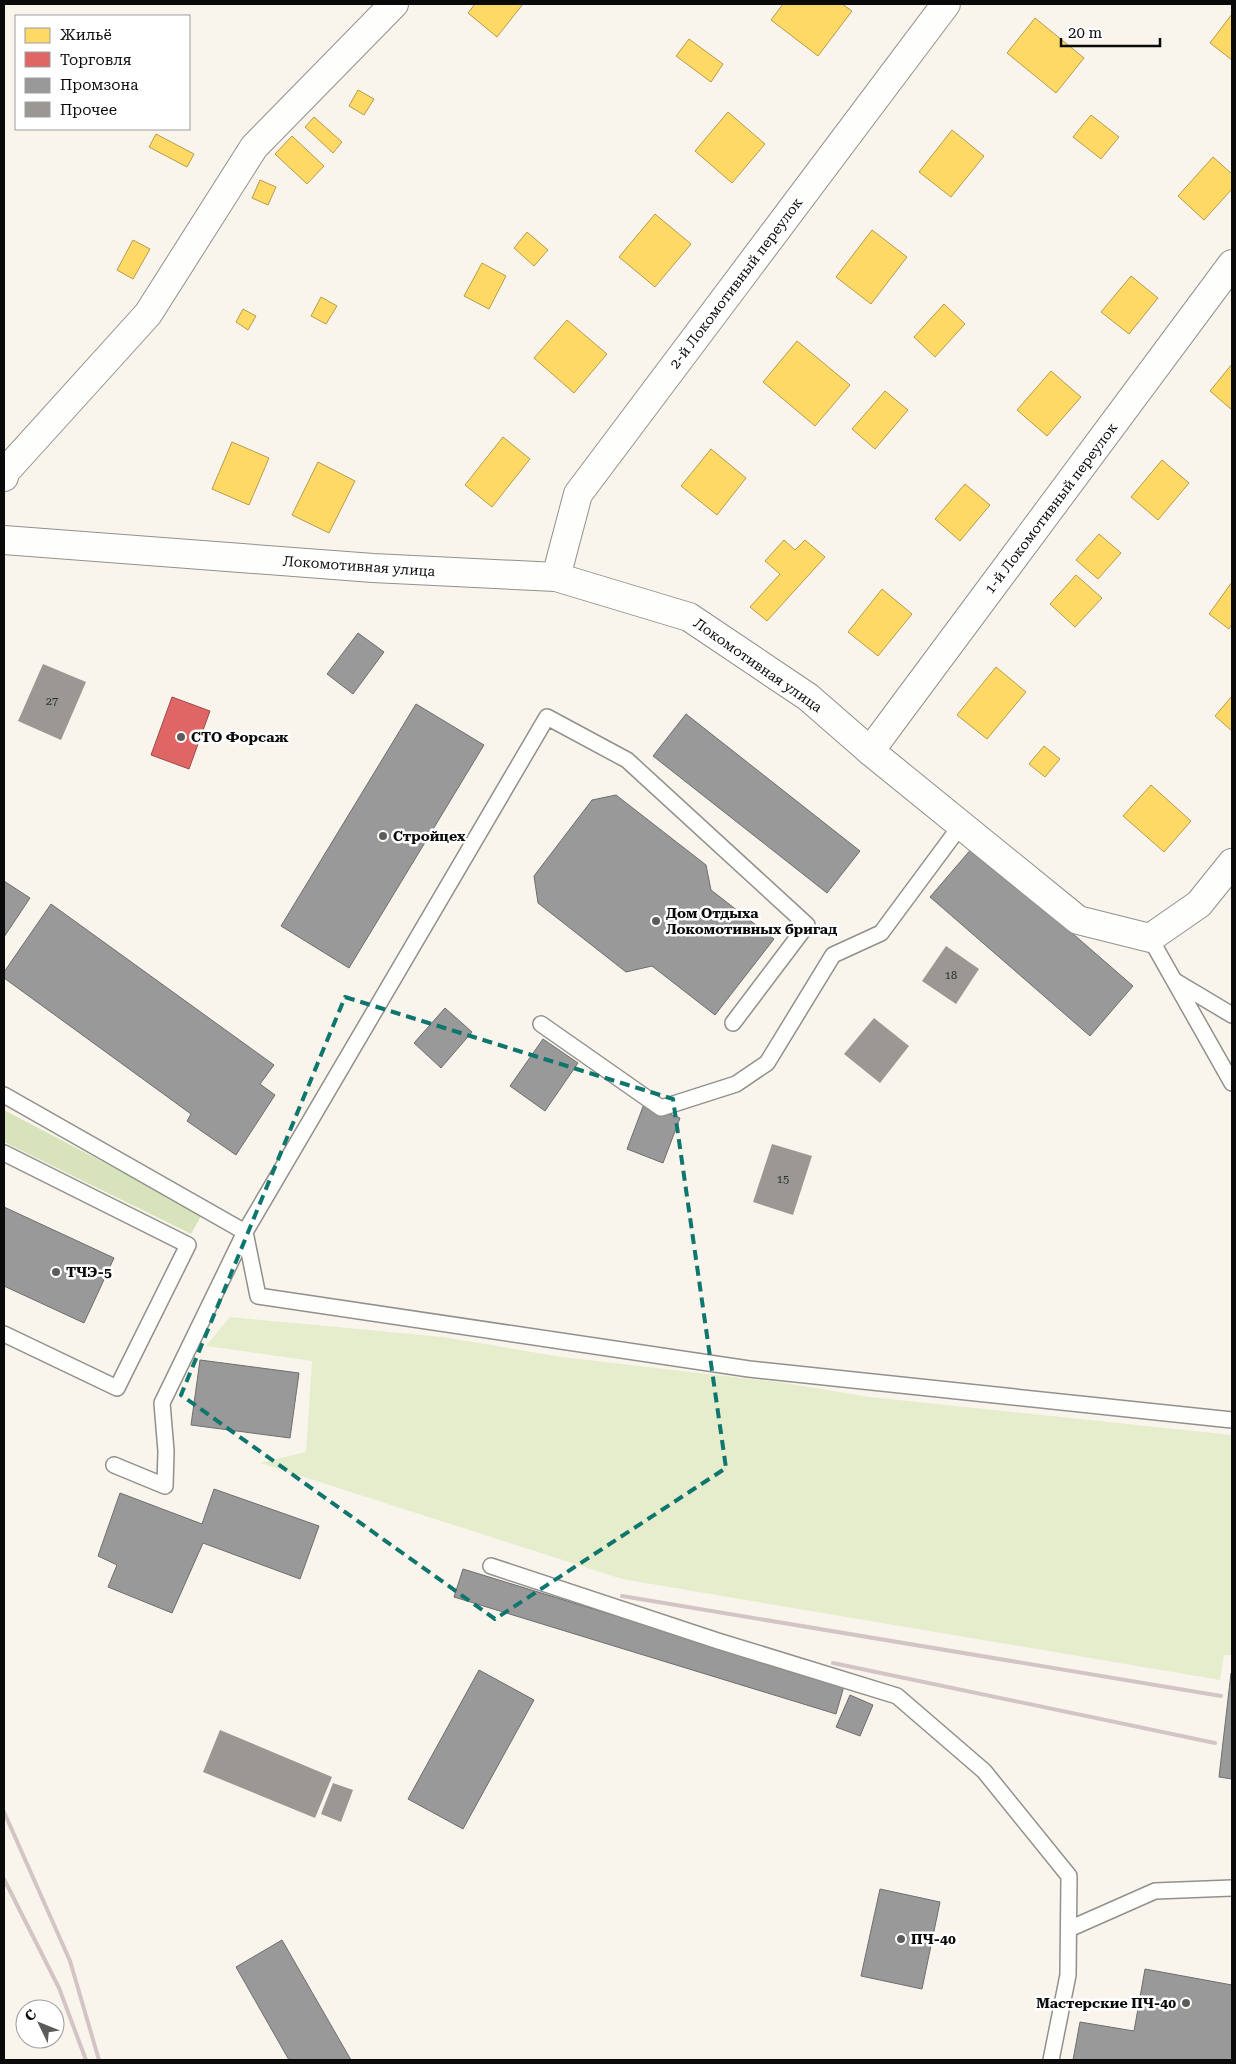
<svg xmlns="http://www.w3.org/2000/svg" width="1236" height="2064" viewBox="0 0 1236 2064" font-family="'Roboto Serif',serif">
<style>
.green{fill:#e6edcd}
.forest{fill:#d7e4bb}
.homes{fill:#ffd966;stroke:#b69b4a}
.shops{fill:#e06666;stroke:#a04a4a}
.industry{fill:#999;stroke:#6e6e6e}
.building{fill:#9b9893}
.lines{fill:none;stroke-linecap:round;stroke-linejoin:round}
.service-casing{stroke:#92908c;stroke-width:18}
.minor-casing{stroke:#92908c;stroke-width:30}
.tertiary-casing{stroke:#92908c;stroke-width:30}
.service{stroke:#fefefc;stroke-width:15}
.minor{stroke:#fefefc;stroke-width:28}
.tertiary{stroke:#fefefc;stroke-width:28}
.rail{stroke:#d4c4c6;stroke-width:4}
.marked{fill:none;stroke:#0f766e;stroke-width:4;stroke-dasharray:10 6;stroke-linejoin:round}
.poi-dot{fill:#5e5c59;stroke:#fff;stroke-width:2}
.labels{text-anchor:middle;dominant-baseline:central;stroke-width:5;stroke-linejoin:round;paint-order:stroke}
.number-label{font-size:11px;fill:#2e2e2c}
.street-label{font-size:14px;fill:#0a0a0a;stroke:#fff}
.poi-label{font-size:14px;font-weight:bold;fill:#0a0a0a;stroke:#fff;text-anchor:start}
</style>
<rect width="100%" height="100%" fill="#f9f5ed"/>
<path class="green" d="M230,1317l213,20 119,20 216,25 92,15 362,38v220h-8l-4,25 -598,-101 -362,-116 46,-11 6,-91 -106,-15z"/>
<path class="forest" d="M4,1110l198,104 -11,20 -187,-92z"/>
<path class="homes" d="M475,4h48l-26,33 -29,-24z
M783,4h59l10,7 -34,45 -47,-36z
M1232,14v46l-22,-17z
M1035,18l49,40 -28,35 -49,-40z
M689,39l34,25 -12,18 -35,-26z
M358,90l16,9 -10,16 -15,-9z
M728,112l37,32 -33,39 -37,-32z
M1091,115l28,22 -18,22 -28,-22z
M314,117l28,25 -9,11 -28,-26z
M952,130l32,26 -33,41 -32,-25z
M156,134l38,20 -7,13 -38,-20z
M292,136l32,30 -17,18 -32,-30z
M1213,157l19,17v15l-28,31 -26,-24z
M260,180l16,7 -8,18 -16,-7z
M655,214l36,30 -36,43 -36,-30z
M872,230l35,27 -36,47 -35,-27z
M527,232l21,18 -14,16 -20,-18z
M133,240l17,9 -17,30 -16,-9z
M482,263l24,13 -17,33 -25,-13z
M1131,276l27,22 -29,36 -28,-22z
M321,297l16,9 -11,18 -15,-8z
M944,304l21,20 -30,33 -21,-20z
M243,309l13,7 -8,14 -12,-8z
M567,320l40,34 -33,39 -40,-35z
M797,341l53,44 -35,41 -52,-44z
M1232,364v46l-22,-19z
M1051,371l30,26 -34,39 -30,-26z
M885,391l23,19 -33,39 -23,-20z
M503,437l27,22 -38,48 -27,-22z
M232,442l37,16 -20,47 -37,-16z
M711,449l35,29 -29,37 -36,-29z
M1162,460l27,23 -31,37 -27,-23z
M318,462l37,19 -26,52 -37,-18z
M965,484l25,21 -30,36 -25,-22z
M1099,534l22,19 -23,26 -22,-19z
M784,540l11,10 10,-10 20,17 -58,64 -17,-14 30,-33 -15,-13z
M1076,575l26,23 -27,29 -25,-23z
M1232,582v42l-3,5 -20,-15z
M882,589l30,25 -34,42 -30,-24z
M996,667l30,25 -39,47 -30,-24z
M1232,696v35l-17,-15z
M1044,746l16,13 -15,18 -16,-13z
M1151,785l40,36 -27,31 -41,-36z"/>
<path class="shops" d="M172,697l38,14 -21,58 -38,-14z"/>
<path class="industry" d="M358,633l26,19 -31,42 -26,-20z
M416,704l68,41 -135,223 -68,-42z
M686,714l174,137 -33,42 -174,-137z
M616,795l90,70 5,25 63,49 -59,76 -63,-49 -26,6 -88,-69 -4,-27 58,-76z
M973,847l160,139 -43,50 -160,-139z
M4,881l26,17 -26,39z
M51,904l223,161 -14,19 15,11 -39,60 -49,-34 4,-7 -187,-136v-6z
M445,1008l27,24 -31,36 -27,-25z
M543,1039l35,24 -33,48 -35,-25z
M644,1104l36,14 -17,45 -36,-14z
M4,1207l110,51 -30,65 -80,-37z
M200,1360l99,13 -9,65 -99,-13z
M214,1489l105,37 -19,53 -97,-36 -31,70 -64,-26 9,-22 -19,-9 22,-63 82,31z
M463,1569l381,117 -8,28 -382,-117z
M479,1670l55,30 -71,129 -55,-30z
M1231,1673h1v106l-13,-2z
M850,1695l23,10 -13,31 -24,-9z
M880,1889l60,13 -18,87 -61,-13z
M282,1940l69,120h-62l-53,-93z
M1145,1969l87,16v75h-159l7,-38 54,9z"/>
<path class="building" d="M43,664l43,18 -25,58 -43,-19z
M946,946l33,23 -23,35 -34,-23z
M874,1018l35,28 -29,37 -36,-29z
M772,1144l40,12 -19,59 -40,-13z
M220,1730l112,47 -17,41 -112,-46z
M333,1783l20,7 -12,32 -20,-8z"/>
<g class="lines">
<g class="service-casing">
<path id="service" d="M1150,938l82,145
M1175,981l57,34
M541,1024l120,84 75,-24 31,-21 66,-108 48,-22 80,-108
M4,1095l241,137 302,-515 80,43 180,165 -74,98
M4,1153l184,92 -71,143 -113,-54
M245,1232l13,64 491,73 483,51
M114,1465l51,21 1,-35 -4,-48 83,-171
M491,1566l227,75 179,55 87,75 85,105 -1,99 -17,85
M1069,1929l86,-38 77,-3"/>
</g>
<g class="minor-casing">
<path id="minor" d="M4,477l1,-5 143,-158 106,-167 140,-143
M556,577l22,-83 368,-490
M870,751l362,-487"/>
</g>
<g class="tertiary-casing">
<path id="tertiary" d="M4,540l369,28 183,9 133,40 119,80 62,54 208,169 72,18 49,-34 33,-41"/>
</g>
<use href="#service" class="service"/>
<use href="#minor" class="minor"/>
<use href="#tertiary" class="tertiary"/>
<path class="rail" d="M622,1596l599,100
M833,1663l382,80
M4,1812l66,149 29,99
M4,1879l55,109 27,72"/>
</g>
<path class="marked" d="M345,997l328,102 53,369 -231,151 -314,-224z"/>
<g class="poi-dot">
<circle cx="181" cy="737" r="5"/>
<circle cx="383" cy="836" r="5"/>
<circle cx="656" cy="921" r="5"/>
<circle cx="56" cy="1272" r="5"/>
<circle cx="901" cy="1939" r="5"/>
<circle cx="1186" cy="2003" r="5"/>
</g>
<g class="labels">
<g class="number-label">
<text x="52" y="701">27</text>
<text x="951" y="975">18</text>
<text x="783" y="1179">15</text>
</g>
<g class="street-label">
<text transform="translate(736 283) rotate(-53)">2-й Локомотивный переулок</text>
<text transform="translate(1051 508) rotate(-53)">1-й Локомотивный переулок</text>
<text transform="translate(359 566) rotate(4)">Локомотивная улица</text>
<text transform="translate(758 665) rotate(35)">Локомотивная улица</text>
</g>
<g class="poi-label">
<text x="191" y="737">СТО Форсаж</text>
<text x="393" y="836">Стройцех</text>
<text x="666" y="913">Дом Отдыха<tspan x="666" dy="16">Локомотивных бригад</tspan></text>
<text x="66" y="1272">ТЧЭ-5</text>
<text x="911" y="1939">ПЧ-40</text>
<text x="1176" y="2003" text-anchor="end">Мастерские ПЧ-40</text>
</g>
</g>
<rect width="1236" height="2064" fill="none" stroke="#0a0a0a" stroke-width="10"/>
<rect x="15" y="15" width="175" height="115" fill="#ffffff" stroke="#9d9d9d"/>
<rect x="25" y="28" width="25" height="15" fill="#ffd966" stroke="#9d9d9d"/>
<text x="60" y="40" font-size="15" fill="#0a0a0a">Жильё</text>
<rect x="25" y="52" width="25" height="15" fill="#e06666" stroke="#9d9d9d"/>
<text x="60" y="65" font-size="15" fill="#0a0a0a">Торговля</text>
<rect x="25" y="78" width="25" height="15" fill="#999999" stroke="#9d9d9d"/>
<text x="60" y="90" font-size="15" fill="#0a0a0a">Промзона</text>
<rect x="25" y="102" width="25" height="15" fill="#9b9893" stroke="#9d9d9d"/>
<text x="60" y="115" font-size="15" fill="#0a0a0a">Прочее</text>
<g transform="translate(40 2024) rotate(313)"><circle r="24" fill="#ffffff" stroke="#9d9d9d"/>
<path d="M0-4L9 19L0 12L-9 19Z" fill="#5e5c59"/>
<text y="-8" font-size="14" font-weight="bold" text-anchor="middle" fill="#0a0a0a">С</text>
</g>
<path d="M1061 38v8h99v-8" fill="none" stroke="#0a0a0a" stroke-width="2.5"/>
<text x="1068" y="38" font-size="15" fill="#0a0a0a" stroke="#ffffff" stroke-width="4" paint-order="stroke">20 m</text>
</svg>
